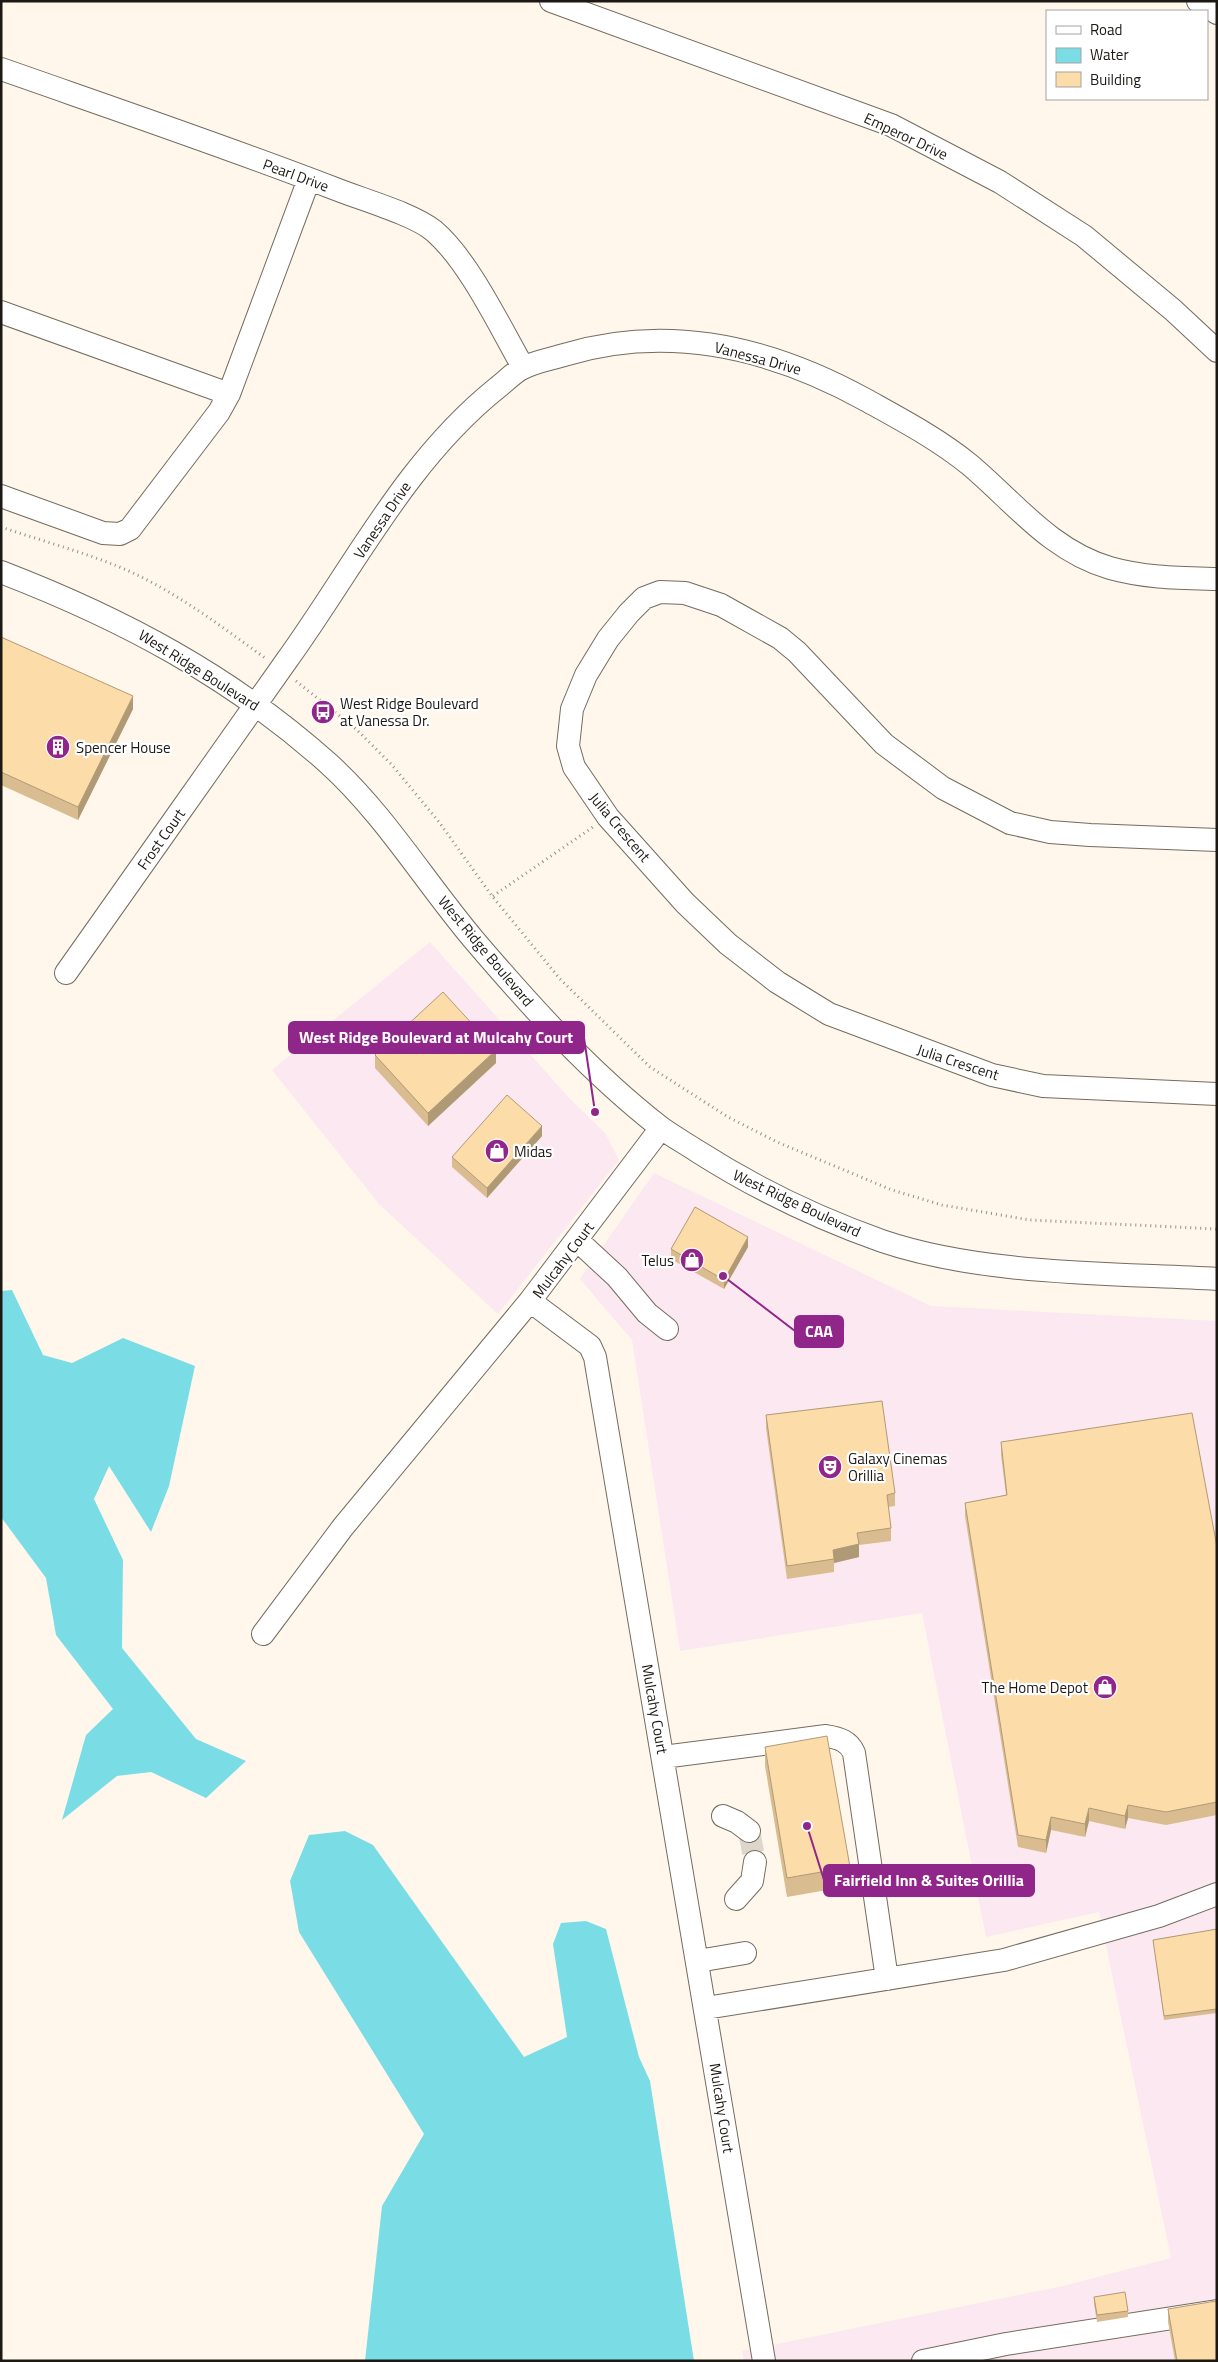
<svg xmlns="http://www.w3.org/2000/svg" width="1218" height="2362" viewBox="0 0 1218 2362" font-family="'Titillium Web',sans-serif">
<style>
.commercial{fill:#fce8f0}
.water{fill:#7adde6}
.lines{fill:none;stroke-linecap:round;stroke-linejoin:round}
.minor-tunnel{stroke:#ddd6cb;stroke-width:22;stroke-dasharray:22 11;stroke-linecap:butt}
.minor-casing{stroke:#746c5f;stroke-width:24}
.path{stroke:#948e86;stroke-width:3;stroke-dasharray:1 4;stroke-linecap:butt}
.minor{stroke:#fff;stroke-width:22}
.wall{fill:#d9bd90}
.shaded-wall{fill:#b09a76}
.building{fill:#fcdca8;stroke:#b09a76}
.labels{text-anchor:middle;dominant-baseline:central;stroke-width:4.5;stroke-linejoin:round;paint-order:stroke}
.street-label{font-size:15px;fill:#1c1914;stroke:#fff}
.poi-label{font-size:15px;fill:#1c1914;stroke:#fff;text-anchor:start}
.leader{fill:none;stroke:#90268a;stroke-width:2}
.callout-dot{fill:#90268a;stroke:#fff;stroke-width:2}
.callout{fill:#90268a;stroke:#90268a;stroke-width:2}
.callout-label{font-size:16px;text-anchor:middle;font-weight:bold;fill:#fff}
</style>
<rect width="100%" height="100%" fill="#fff7eb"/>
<path class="commercial" d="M430,942l140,157 35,34 14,27 -121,154 -119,-110 -107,-134z
M654,1173l277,133 286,15v1040h-473l-2,-10 321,-65 108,-28 -72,-346 -113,25 -64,-324 -242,38 -48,-311 -52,-61z"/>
<path class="water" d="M12,1290l31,65 29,8 51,-25 72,28 -26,120 -18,46 -42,-66 -15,33 29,61 -1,88 74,91 50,22 -40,37 -55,-26 -34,4 -55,44 24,-85 27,-26 -57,-74 -10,-57 -45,-61v-226z
M345,1831l28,14 151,212 43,-20 -14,-93 8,-21 25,-2 20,8 33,128 11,24 44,280h-329l17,-155 42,-72 -125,-202 -9,-51 19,-46z"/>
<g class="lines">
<path class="minor-tunnel" d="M749,1831l6,31"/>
<g class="minor-casing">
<path id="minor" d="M551,1l340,124 109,57 84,54 89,74 44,41
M1198,1l19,12
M1,69c111,39 223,77 332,119 27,11 81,26 101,43 35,30 66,96 89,136
M1,312l228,82
M1,496l102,37 17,1 10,-5 89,-117 10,-18 80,-215
M1,572c122,47 231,105 328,192 56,51 96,118 145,176 57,67 117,133 186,187 12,9 25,16 37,24 58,37 120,67 185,90 100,34 229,32 335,38
M1217,840l-127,-5 -40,-3 -40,-9 -67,-35 -59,-44 -87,-92 -17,-14 -59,-33 -36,-12 -25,-1 -16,6 -15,15 -21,26 -22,36 -14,34 -4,37 6,21 34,50 77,86 43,41 49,38 52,32 163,61 51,11 174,8
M66,973c74,-104 147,-209 221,-313 67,-93 119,-199 210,-272 8,-6 15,-14 24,-19 12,-7 30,-10 43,-14 106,-32 208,-7 302,45 36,20 72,39 104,65 45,38 81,86 140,103 35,10 71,10 107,11
M661,1128l-131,173 60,45 5,11 169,1004
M577,1240l40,37 30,36 20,16
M263,1634l80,-107 187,-226
M663,1757l163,-21c13,2 23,5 28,17l33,226
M723,1816l14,6 12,9
M736,1899l16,-18 3,-19
M698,1961l47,-8
M706,2008l298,-48 155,-44 58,-22
M923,2361l83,-17 211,-33"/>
</g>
<path class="path" d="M1,527c38,13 79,24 116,39 54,22 101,58 148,92
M296,681l60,48 36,36 47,57 53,74 68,83 90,88 78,50 49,25 115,48 50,15 88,15 187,9
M493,896l100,-69"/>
<use href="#minor" class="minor"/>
</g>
<path class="wall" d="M1,637l132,72 -55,111 -77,-35z
M375,1055l121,8 -68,63 -53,-58z
M542,1136l-55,62 -35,-31v-10z
M748,1247l-24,42 -53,-30v-10z
M766,1415l129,78v13l-7,1 3,21v13l-32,4v12l-25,6v9l-47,7 -21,-151z
M1001,1442l216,105v268l-51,10 -38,-7 -3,11 -36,-8 -4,16 -34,-7 -5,23 -28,-6 -53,-331v-13l41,-8 -5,-40z
M765,1747l85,120v19l-63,11 -22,-131z
M1217,1929v84l-53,7 -11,-80z
M1094,2297l34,14v6l-31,5 -3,-18z
M1168,2309l49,52h-42l-7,-39z"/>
<path class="shaded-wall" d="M133,696v13l-55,111v-13z
M496,1050v13l-68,63v-13z
M542,1126v10l-55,62v-10z
M748,1237v10l-24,42v-9z
M859,1544v13l-25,6 -1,-13z
M1128,1805v13l-3,11v-13z
M1089,1808v13l-4,16v-13z
M1051,1817v13l-5,23v-13z"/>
<path class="building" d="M1,637l132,59 -55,111 -77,-35z
M443,992l53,58 -68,63 -53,-58z
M507,1095l35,31 -55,62 -35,-31z
M695,1207l53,30 -24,43 -53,-31z
M882,1401l13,92 -8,2 4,33 -34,5 2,11 -26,6 1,9 -47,7 -21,-151z
M1192,1413l25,134v255l-51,10 -38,-7 -3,11 -36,-8 -4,16 -34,-7 -5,23 -28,-5 -53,-332 42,-8 -6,-53z
M827,1736l23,131 -63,11 -22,-131z
M1217,1929v80l-53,7 -11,-76z
M1125,2292l3,19 -31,4 -3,-18z
M1216,2301l1,5v55h-40l-9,-52z"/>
<defs>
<g id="bus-disc" transform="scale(1.25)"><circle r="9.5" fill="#90268a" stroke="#fff"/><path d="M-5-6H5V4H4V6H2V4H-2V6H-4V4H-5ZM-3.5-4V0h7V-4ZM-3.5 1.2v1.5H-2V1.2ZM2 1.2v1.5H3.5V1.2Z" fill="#fff"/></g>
<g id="building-disc" transform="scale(1.25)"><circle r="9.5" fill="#90268a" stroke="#fff"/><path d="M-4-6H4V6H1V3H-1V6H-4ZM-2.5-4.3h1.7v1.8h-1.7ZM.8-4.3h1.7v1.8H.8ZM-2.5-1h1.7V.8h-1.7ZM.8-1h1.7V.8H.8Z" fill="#fff"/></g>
<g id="shop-disc" transform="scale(1.25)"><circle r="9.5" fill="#90268a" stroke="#fff"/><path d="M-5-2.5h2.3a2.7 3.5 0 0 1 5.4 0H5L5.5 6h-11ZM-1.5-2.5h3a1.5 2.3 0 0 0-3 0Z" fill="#fff"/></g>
<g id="theatre-disc" transform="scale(1.25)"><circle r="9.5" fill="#90268a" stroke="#fff"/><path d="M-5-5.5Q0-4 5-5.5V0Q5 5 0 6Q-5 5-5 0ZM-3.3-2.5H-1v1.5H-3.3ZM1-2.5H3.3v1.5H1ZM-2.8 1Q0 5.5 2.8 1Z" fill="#fff"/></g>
</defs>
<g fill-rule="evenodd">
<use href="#bus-disc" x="323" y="712"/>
<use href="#building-disc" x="58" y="747"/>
<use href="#shop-disc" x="497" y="1151"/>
<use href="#shop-disc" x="692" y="1260"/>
<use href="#theatre-disc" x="830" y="1467"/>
<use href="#shop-disc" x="1105" y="1687"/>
</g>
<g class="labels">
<g class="street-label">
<text transform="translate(906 136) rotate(25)">Emperor Drive</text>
<text transform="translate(296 175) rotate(20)">Pearl Drive</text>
<text transform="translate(758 358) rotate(15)">Vanessa Drive</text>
<text transform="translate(382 520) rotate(-56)">Vanessa Drive</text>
<text transform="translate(199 670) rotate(32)">West Ridge Boulevard</text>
<text transform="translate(620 827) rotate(50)">Julia Crescent</text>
<text transform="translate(161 839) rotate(-55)">Frost Court</text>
<text transform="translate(486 951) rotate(50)">West Ridge Boulevard</text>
<text transform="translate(958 1062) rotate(18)">Julia Crescent</text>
<text transform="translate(797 1203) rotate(25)">West Ridge Boulevard</text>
<text transform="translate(563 1260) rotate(-53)">Mulcahy Court</text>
<text transform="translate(655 1709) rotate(80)">Mulcahy Court</text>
<text transform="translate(722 2108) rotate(81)">Mulcahy Court</text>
</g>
<g class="poi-label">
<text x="340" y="703">West Ridge Boulevard<tspan x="340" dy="17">at Vanessa Dr.</tspan></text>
<text x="76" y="747">Spencer House</text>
<text x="514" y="1151">Midas</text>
<text x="674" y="1260" text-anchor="end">Telus</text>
<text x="848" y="1458">Galaxy Cinemas<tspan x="848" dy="17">Orillia</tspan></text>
<text x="1088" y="1687" text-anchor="end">The Home Depot</text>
</g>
</g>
<path class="leader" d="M595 1112L584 1038M723 1276L795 1331M807 1826L824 1880"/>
<g class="callout-dot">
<circle cx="595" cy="1112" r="5"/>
<circle cx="723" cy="1276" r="5"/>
<circle cx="807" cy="1826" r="5"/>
</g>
<g class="callout">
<rect x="289" y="1022" width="295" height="31" rx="5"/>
<rect x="795" y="1316" width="48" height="31" rx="5"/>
<rect x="824" y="1865" width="210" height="31" rx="5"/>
</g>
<g class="callout-label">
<text x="436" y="1043">West Ridge Boulevard at Mulcahy Court</text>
<text x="819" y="1337">CAA</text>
<text x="929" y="1886">Fairfield Inn &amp; Suites Orillia</text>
</g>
<rect width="1218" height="2362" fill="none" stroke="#1c1914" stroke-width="5"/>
<rect x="1046" y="10" width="162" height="90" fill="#ffffff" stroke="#a4a3a1"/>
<rect x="1056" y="26" width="25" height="8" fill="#ffffff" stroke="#a4a3a1"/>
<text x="1090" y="35" font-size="15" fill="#1c1914">Road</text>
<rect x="1056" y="48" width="25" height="15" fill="#7adde6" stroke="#a4a3a1"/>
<text x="1090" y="60" font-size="15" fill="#1c1914">Water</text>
<rect x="1056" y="72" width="25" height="15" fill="#fcdca8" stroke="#a4a3a1"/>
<text x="1090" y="85" font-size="15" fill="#1c1914">Building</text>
</svg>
